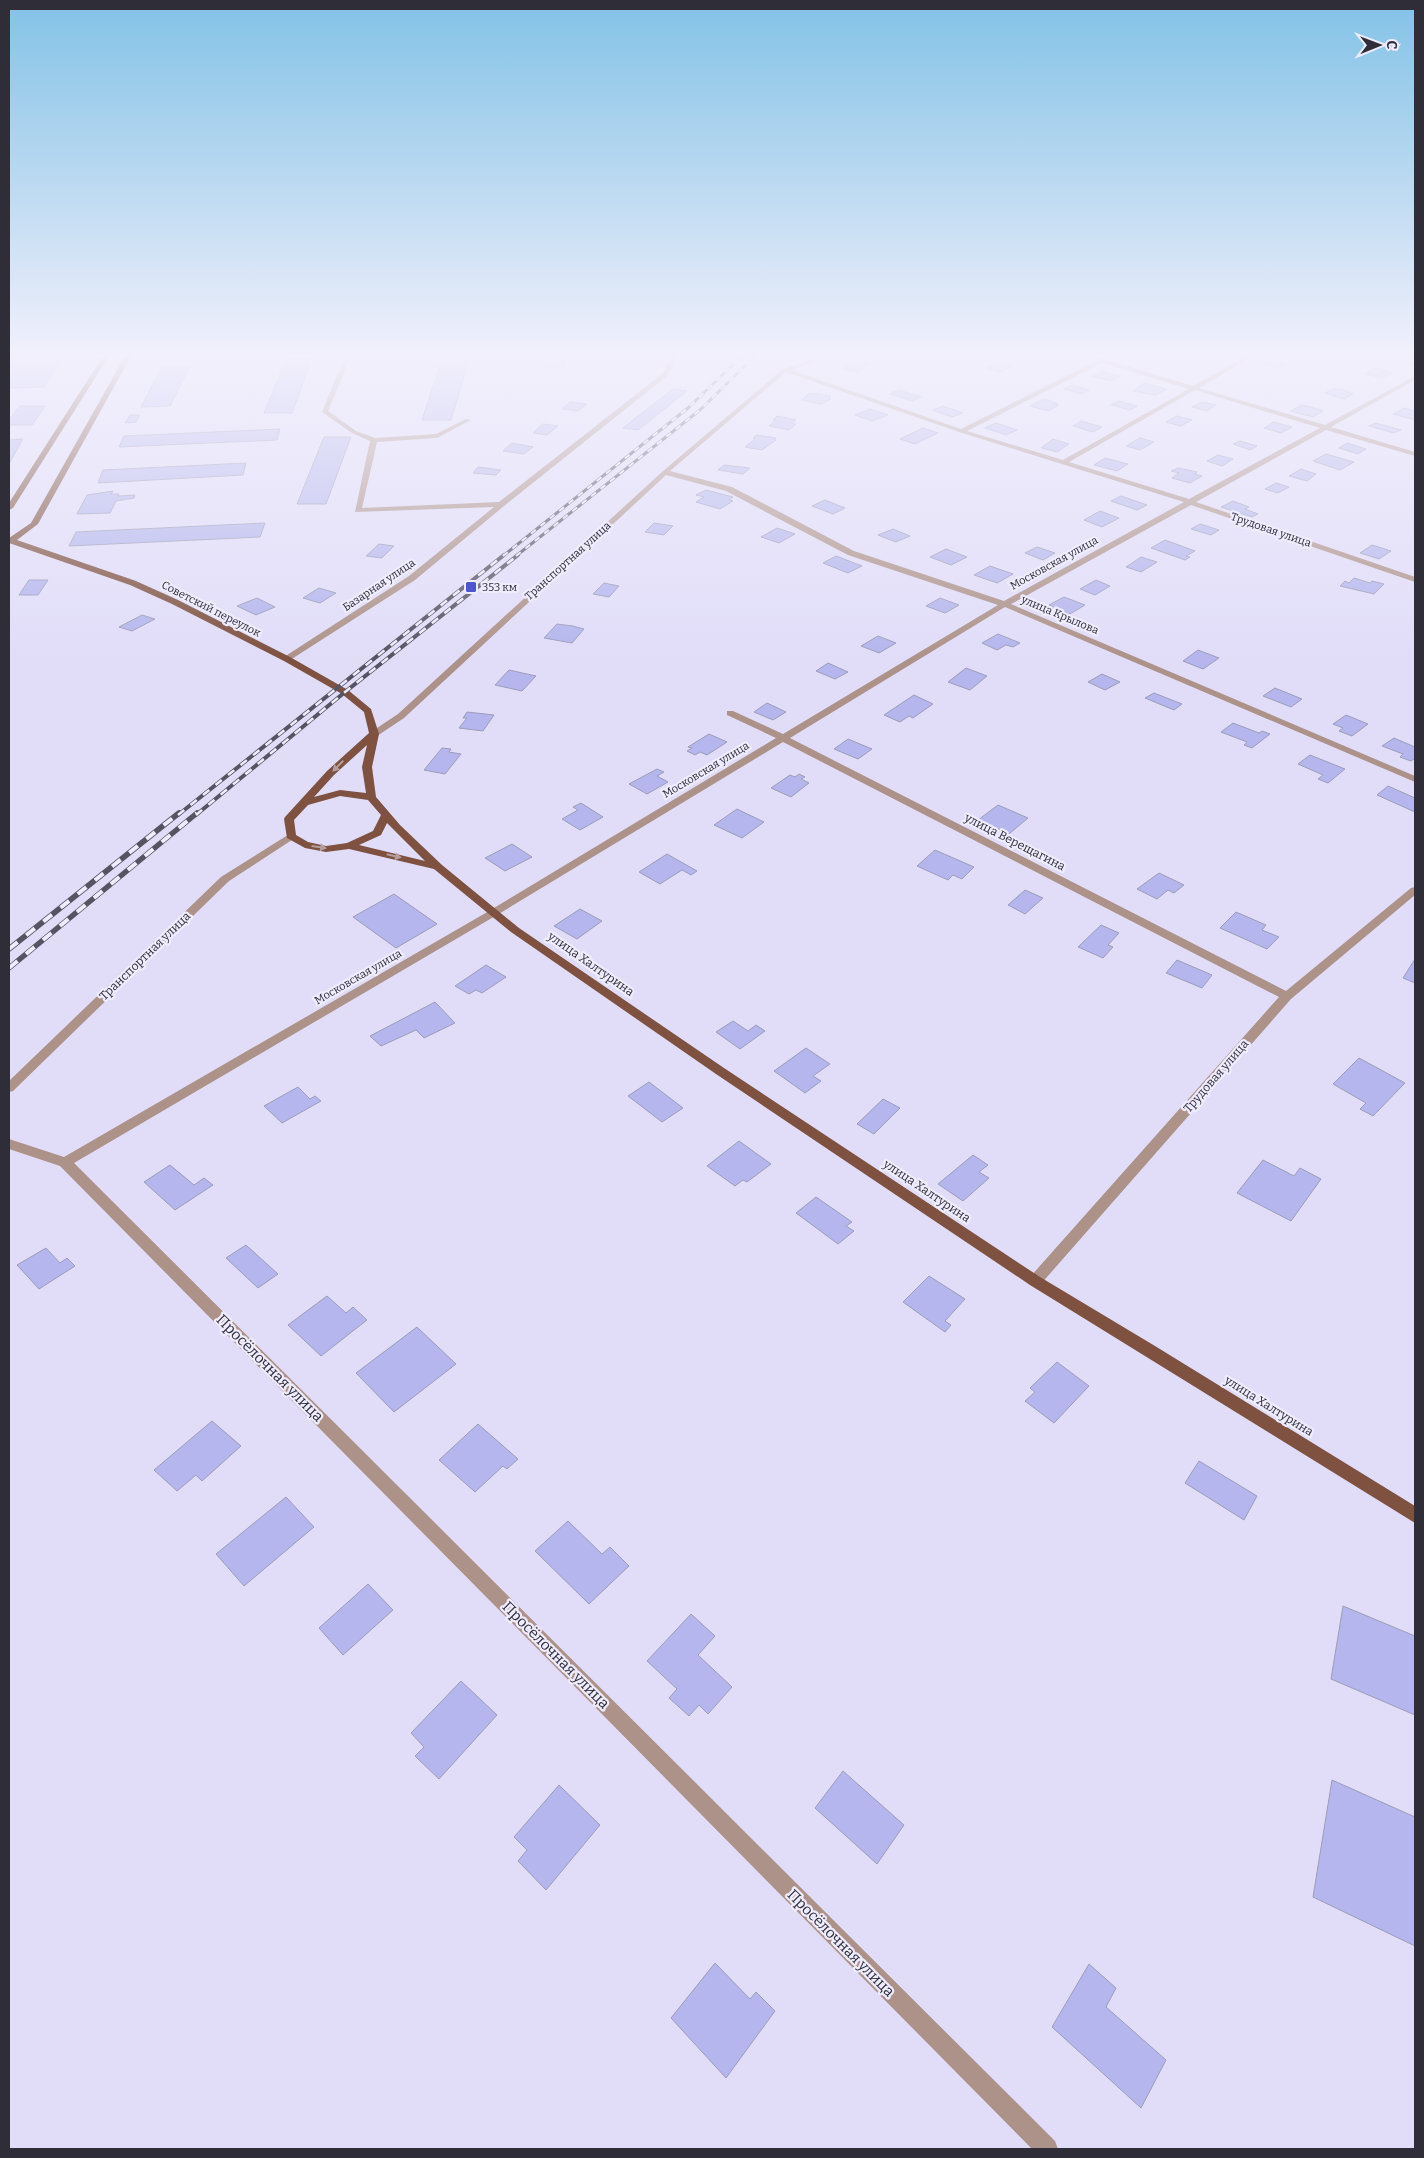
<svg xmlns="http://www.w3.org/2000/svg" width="1424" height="2158" viewBox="0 0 1424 2158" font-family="Bitter,serif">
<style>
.building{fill:#b4b6ed;stroke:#9c9db8}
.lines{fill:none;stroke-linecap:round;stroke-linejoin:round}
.minor{fill:#ad9289;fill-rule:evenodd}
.major{fill:#7e5140;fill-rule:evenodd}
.rail-far2-casing{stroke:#565362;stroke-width:3}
.rail-far1-casing{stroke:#565362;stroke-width:4}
.rail-casing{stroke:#565362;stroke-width:5.5}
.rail-far2{stroke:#eeecfd;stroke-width:2;stroke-dasharray:6;stroke-linecap:butt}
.rail-far1{stroke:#eeecfd;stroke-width:2.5;stroke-dasharray:8;stroke-linecap:butt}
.rail{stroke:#eeecfd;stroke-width:4;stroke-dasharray:11;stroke-linecap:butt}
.oneway{fill:#b69e9e}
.poi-dot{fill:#4c55cb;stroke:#eeecfd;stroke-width:2}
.labels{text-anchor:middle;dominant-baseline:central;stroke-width:4.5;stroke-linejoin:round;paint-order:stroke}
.far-street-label{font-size:11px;fill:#2f2d38;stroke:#eeecfd}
.far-poi-label{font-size:11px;fill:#2f2d38;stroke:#eeecfd;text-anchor:start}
.street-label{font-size:12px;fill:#2f2d38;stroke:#eeecfd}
.near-street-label{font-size:15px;fill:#2f2d38;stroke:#eeecfd}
</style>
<rect width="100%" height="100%" fill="#e1ddf9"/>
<path class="building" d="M16,356h48l-20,31 -35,1v-22z
M443,356h27l-19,64h-29z
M548,356h20l-4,11h-20z
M1188,356h21l7,2 -10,5h-8l-15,-4z
M1403,356l12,2v6l-3,1 -18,-5z
M312,359l-20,54h-28l22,-53z
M854,360l16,3 -11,9 -16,-3z
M1269,360l16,4 -7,4 -16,-4z
M997,362l15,4 -12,6 -14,-4z
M190,366l-20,40 -29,1 21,-40z
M1375,368l17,5 -10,5 -18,-4z
M1102,371l19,5 -10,5 -20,-5z
M1144,383l23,6 -11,6 -23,-4z
M1072,385l17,5 -8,4 -17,-5z
M673,389l14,2 -49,39 -15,-2z
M1333,389h8l12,5 -9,5 -19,-6z
M899,390l22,7 -9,4 -22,-7z
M810,393l21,3 -3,3h3l-10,5 -20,-4z
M1044,399l13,4 -3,1 5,1 -11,6 -18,-5z
M1119,401l18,5 -7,4 -19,-5z
M570,402l17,2 -9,7 -16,-2z
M1202,402l14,3 -9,6 -15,-4z
M1302,405l16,4 5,2 -10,6 -22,-6z
M20,406h25l-13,19h-23v-5z
M943,406l20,7 -11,4 -20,-7z
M1404,408l11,3v9l-22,-6z
M870,409l18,6 -16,6 -17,-6z
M130,415h10l-4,7 -11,1z
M777,416l19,4 -5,3 5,1 -7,6 -20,-4 7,-6h-3z
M1177,416l15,4 -11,6 -15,-4z
M1081,421l21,6 -9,5 -20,-6z
M1274,422l18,5 -11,6 -17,-5z
M996,423l21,7 -11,5 -21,-7z
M1376,423l25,7 -7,3 -25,-7z
M543,424l15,2 -11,9 -14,-2z
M923,428l15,5 -23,11 -15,-5z
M280,429l-3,11 -158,7 5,-11z
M757,435l19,3 -2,2h2l-14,10 -17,-3 11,-9h-3z
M324,437h27l-25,67h-29z
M1140,438l14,4 -14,8 -14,-4z
M23,439l-14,25v-24z
M1053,439l16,5 -12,8 -16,-4z
M1240,441l17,5 -7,4 -17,-6z
M512,443l21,4 -9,7 -21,-3z
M1347,443l19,6 -8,5 -19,-6z
M1326,454l28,8 -14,8 -27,-9z
M1218,455l15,4 -11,7 -15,-5z
M1105,458l23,6 -11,7 -23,-6z
M246,463l-3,12 -145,8 5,-13z
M724,465l26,3 -7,6 -25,-4z
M478,467l23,3 -5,5 -23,-2z
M1178,468l19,4 -2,2 7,2 -12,7 -18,-5 7,-5 -8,-2z
M1301,469l15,5 -9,7 -18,-5z
M1276,483l13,4 -11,6 -13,-4z
M706,490l27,7 -4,3 4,1 -13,8 -24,-7 8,-5 -8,-2z
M113,491l-2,3h8l-1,2 17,-1 -1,3 -18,3 -6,12 -33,1 10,-19z
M1121,496l26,9 -10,5 -26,-9z
M825,500l20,8 -12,6 -21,-8z
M1233,501l16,6 -4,2 13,5 -6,3 -31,-10z
M1100,511l19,7 -17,9 -18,-7z
M265,523l-5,14 -191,9 7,-14z
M654,523l19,3 -9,9 -19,-3z
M1200,524l19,6 -8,5 -20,-6z
M777,528l18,6 -16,9 -18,-6z
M893,529l17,7 -14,6 -18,-7z
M1165,540l30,11 -9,5 4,1 -5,3 -34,-12z
M379,544l15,2 -12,12 -16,-2z
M1372,545l19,6 -12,8 -19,-6z
M1037,547l18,6 -12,7 -18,-7z
M946,549l21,8 -16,8 -21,-8z
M836,556l26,10 -14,7 -25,-10z
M1141,557l16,5 -16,10 -15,-5z
M990,566l23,8 -16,9 -23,-8z
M1354,578l16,5 2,-2 12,3 -10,10 -34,-8 5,-5 4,2z
M29,580h19l-10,15h-19z
M1096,580l14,6 -15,9 -15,-6z
M604,583l15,3 -10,11 -16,-3z
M319,588l17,5 -16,10 -17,-5z
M1064,597l21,8 -15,9 -21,-9z
M257,598l18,9 -19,8 -19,-9z
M940,598l19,7 -14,8 -19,-7z
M142,615l13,4 -23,12 -13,-4z
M557,624l16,2 11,3 -12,14 -28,-5z
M998,634l22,9 -7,4 -7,-2 -9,5 -15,-7z
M878,636l18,7 -17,10 -18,-7z
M1198,650l21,8 -16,11 -20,-8z
M828,663l20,9 -13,7 -19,-8z
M966,668l21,8 -17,14 -22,-8z
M509,670l27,6 -14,15 -27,-6z
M1102,674l18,8 -15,8 -17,-8z
M1275,688l27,11 -11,8 -28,-11z
M1154,693l28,11 -8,6 -29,-12z
M914,695l19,9 -20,14 -4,-2 -9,6 -16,-7z
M767,703l19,9 -13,8 -19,-8z
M467,712l27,3 -11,16 -24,-3 8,-10h-4z
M1346,715l22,9 -16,12 -13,-5 4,-3 -10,-4z
M1233,723l26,10 3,-2 8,3 -18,14 -8,-3 3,-3 -26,-10z
M709,734l18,8 -20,13 -7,-3 -5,3 -8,-4 5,-3 -4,-1z
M1394,738l21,9v11l-4,3 -11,-4 3,-3 -21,-8z
M848,739l24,10 -14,10 -24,-10z
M442,748l9,1 -2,3 12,2 -16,20 -21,-4z
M1310,755l35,14 -17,14 -10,-4 5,-4 -25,-11z
M657,769l7,3 -7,4 11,6 -21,12 -18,-10z
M799,774l6,3 -4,2 8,4 -18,14 -20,-9 19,-13 5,2z
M1388,786l27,12v14l-38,-17z
M581,803l22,14 -23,13 -18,-11 16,-9 -5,-3z
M998,805l30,13 -19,16 -31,-14z
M737,809l27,13 -22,16 -28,-13z
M512,844l20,13 -27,14 -20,-13z
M935,850l39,17 -12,12 -9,-4 -5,5 -31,-14z
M667,854l30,17 -6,4 -9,-5 -22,14 -21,-12z
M1159,873l25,12 -10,8 -6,-3 -11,9 -20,-10z
M1025,890l18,8 -18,16 -17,-9z
M394,894l43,30 -41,24 -43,-31z
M580,909l22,12 -25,18 -23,-13z
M1236,912l30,13 -4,5 17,7 -12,12 -47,-21z
M1101,925l18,8 -11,12 5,2 -10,11 -25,-11z
M1415,959v24l-12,-5z
M1177,960l35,15 -10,13 -36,-15z
M486,965l20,12 -24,16 -6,-3 -7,4 -14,-8z
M435,1002l20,21 -31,15 -8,-8 -35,16 -11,-10z
M733,1021l15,10 8,-6 9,6 -25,18 -24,-17z
M806,1048l24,16 -17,12 8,5 -16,12 -31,-22z
M1359,1058l46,25 -32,33 -13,-7 6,-6 -33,-19z
M649,1082l34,26 -21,14 -34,-26z
M298,1087l12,12 5,-3 6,5 -39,22 -18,-17z
M883,1099l17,9 -26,26 -17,-10z
M739,1141l32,23 -24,18 -4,-2 -8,6 -28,-20z
M973,1155l15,10 -9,7 10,6 -26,23 -25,-17z
M1263,1160l31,16 6,-8 21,11 -30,42 -54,-28z
M170,1165l24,20 10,-7 9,7 -38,25 -31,-28z
M816,1197l36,25 -6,4 8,5 -16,13 -42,-31z
M246,1245l32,29 -20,14 -32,-30z
M46,1248l14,15 7,-5 8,8 -36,23 -22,-24z
M929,1276l36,23 -20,22 6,4 -6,7 -42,-30z
M327,1296l19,17 7,-6 14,13 -46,36 -33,-31z
M417,1327l39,37 -62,48 -38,-39z
M1057,1362l32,24 -35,37 -29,-22 10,-9 -5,-4z
M212,1421l29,25 -39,35 -6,-6 -19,16 -23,-21z
M478,1424l40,35 -11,10 -4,-3 -28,26 -36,-32z
M1199,1461l58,35 -13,24 -59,-37z
M286,1497l28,30 -70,59 -28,-32z
M568,1521l34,33 8,-7 19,19 -40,38 -54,-53z
M368,1584l25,26 -50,45 -24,-27z
M1343,1606l72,30v79l-84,-36z
M691,1614l24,22 -17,19 34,32 -24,27 -9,-9 -10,11 -20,-18 8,-9 -30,-28z
M461,1681l36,34 -58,64 -24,-23 9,-9 -13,-14z
M843,1771l61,54 -27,39 -62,-56z
M1332,1780l83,37v129l-102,-49z
M559,1785l41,40 -54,65 -28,-29 9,-11 -13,-13z
M715,1963l35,36 6,-7 19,19 -49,67 -55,-60z
M1089,1964l27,24 -10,19 60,53 -25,48 -89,-81z"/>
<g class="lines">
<path class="minor" d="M345,356h6l-23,55 28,20 19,7 61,-4 30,-15 5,1 -34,18 -60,4 -15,66 137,-6 163,-128 10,-18h6l-11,20 -163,130 -89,74 -128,82 -4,-3 1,-2 125,-81 85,-69 -139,5 15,-71 -18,-8 -30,-21z
M822,356h9l-40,14 170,59 135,-68 -13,-5 24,2v2l86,26 53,-30h7l-54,32 126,37 90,-49v4l-84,47 84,25v4l-89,-26 -130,72 219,75v5l-224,-77 -180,99 404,172v6l-410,-175 -215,131 496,253 125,-103 4,-1v8l-124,104 -251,286 -5,2 -5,-2 -2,-4 2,-4 249,-280 -496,-255 -286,173 -423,248 981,978 3,8h-26l-972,-983 -51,-17v-10l55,18 425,-246 287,-173 -49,-23v-4h6l50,23 215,-129 -150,-50 -122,-64 -60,-16 -262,243 -27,18h-6v-4l27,-18 265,-243 120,-102zM1102,363l87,26 -126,71 -96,-29zM786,372l173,60 225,70 -180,99 -150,-50 -122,-64 -62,-16zM1195,390l125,38 -131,71 -120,-37z
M291,833l4,1v4l-66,43 -216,210 -4,1v-11l212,-204z"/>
<path class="major" d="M103,356h6l-96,152 -4,2v-7z
M125,356h6l-93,168 -21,16 119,41 42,19 112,57 58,33 23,19 8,25 -7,33 4,30 24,28 42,40 77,63 205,140 316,209 115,69 260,160v17l-385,-238 -314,-211 -205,-142 -77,-63 -85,-20 -23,3 -21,-4 -18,-10 -3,-19 1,-2 42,-46 42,-38 -5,-21 -22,-18 -58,-33 -112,-57 -42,-19 -121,-42v-5l22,-15zM367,745l-5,22 4,26 -26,-3 -26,7 20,-22zM340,796l28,4 13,15 -8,16 -26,12 -21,3 -18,-4 -12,-7 -2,-15 14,-15zM387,823l38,38 -66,-16 22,-10z"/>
<g class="rail-far2-casing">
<path id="rail-far2" d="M503,556l185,-148 54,-52
M516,556l184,-146 55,-54"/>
</g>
<g class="rail-far1-casing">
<path id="rail-far1" d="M178,815l326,-260
M196,815l149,-123 173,-137"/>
</g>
<g class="rail-casing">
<path id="rail" d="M9,949l170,-136
M9,968l188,-155"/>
</g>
<use href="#rail-far2" class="rail-far2"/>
<use href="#rail-far1" class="rail-far1"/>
<use href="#rail" class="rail"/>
</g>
<defs><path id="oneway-solid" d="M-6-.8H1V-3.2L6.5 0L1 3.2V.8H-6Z" transform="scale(1.25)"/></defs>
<g class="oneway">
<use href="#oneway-solid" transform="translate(338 766) rotate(135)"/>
<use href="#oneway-solid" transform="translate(319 847) rotate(8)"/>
<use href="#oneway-solid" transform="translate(394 856) rotate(13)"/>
</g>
<linearGradient id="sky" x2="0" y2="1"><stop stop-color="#82c2e6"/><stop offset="0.54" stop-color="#f2f0fc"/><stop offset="1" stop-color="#f2f0fc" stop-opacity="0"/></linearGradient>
<rect width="1424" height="658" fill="url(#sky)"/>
<rect class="poi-dot" x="465" y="581" width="12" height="12" rx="2.5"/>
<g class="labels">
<g class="far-street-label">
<text transform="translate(1271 530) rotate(19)">Трудовая улица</text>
<text transform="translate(568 561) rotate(-42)">Транспортная улица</text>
<text transform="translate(1054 563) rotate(-29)">Московская улица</text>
<text transform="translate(379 585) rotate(-34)">Базарная улица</text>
<text transform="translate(211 609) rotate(27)">Советский переулок</text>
<text transform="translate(1060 615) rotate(23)">улица Крылова</text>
<text transform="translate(706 770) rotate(-31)">Московская улица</text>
<text transform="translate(358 977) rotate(-30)">Московская улица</text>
</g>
<g class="far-poi-label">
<text x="482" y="587">353 км</text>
</g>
<g class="street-label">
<text transform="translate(1015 842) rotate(27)">улица Верещагина</text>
<text transform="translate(145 956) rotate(-44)">Транспортная улица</text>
<text transform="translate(591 964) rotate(35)">улица Халтурина</text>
<text transform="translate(1216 1076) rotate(-49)">Трудовая улица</text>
<text transform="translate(927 1191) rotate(34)">улица Халтурина</text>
<text transform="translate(1269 1406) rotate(32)">улица Халтурина</text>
</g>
<g class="near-street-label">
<text transform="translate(270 1368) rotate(45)">Просёлочная улица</text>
<text transform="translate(556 1655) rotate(45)">Просёлочная улица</text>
<text transform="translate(841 1943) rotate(45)">Просёлочная улица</text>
</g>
</g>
<rect width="1424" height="2158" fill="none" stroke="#2f2d38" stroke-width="20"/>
<g transform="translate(1379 45) rotate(89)" stroke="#eeecfd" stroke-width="4" paint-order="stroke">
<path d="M0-4L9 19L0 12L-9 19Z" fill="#2f2d38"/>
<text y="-8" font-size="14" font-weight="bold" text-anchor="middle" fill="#2f2d38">С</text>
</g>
</svg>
